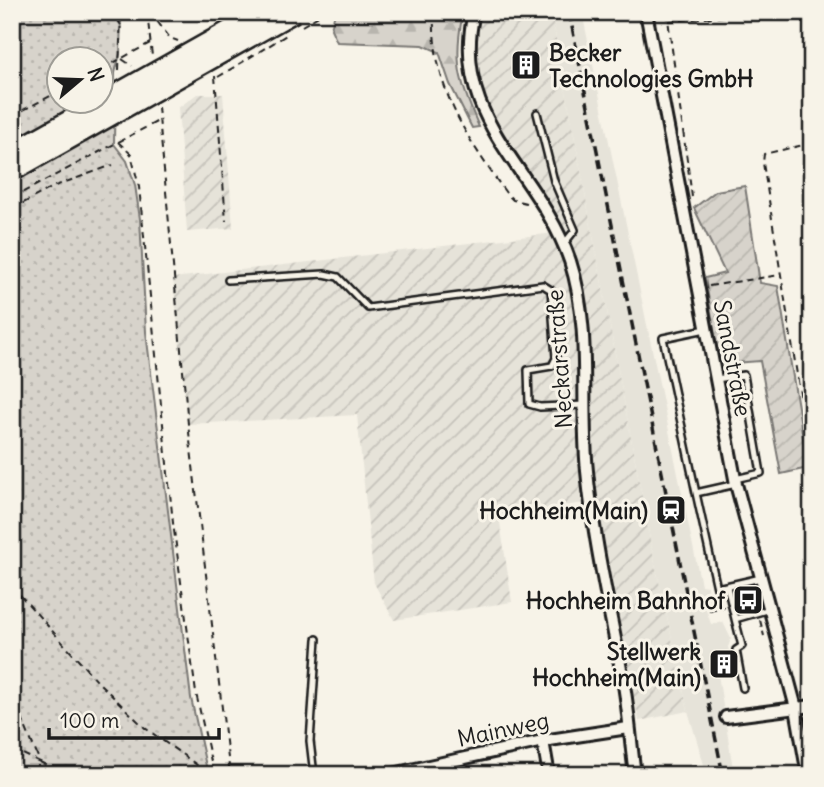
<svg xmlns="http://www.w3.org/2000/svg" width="824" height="787" viewBox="0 0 824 787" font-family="Delius,sans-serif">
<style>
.built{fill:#e6e3d9}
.industrial{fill:url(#industrial-furrows)}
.grass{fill:url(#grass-dots);stroke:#7a7874;stroke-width:2;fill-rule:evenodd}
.forest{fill:url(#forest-firs);stroke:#7a7874;stroke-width:2}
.garden{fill:url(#garden-furrows);stroke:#7a7874;stroke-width:2}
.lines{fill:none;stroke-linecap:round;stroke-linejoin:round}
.lane-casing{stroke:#1c1c1c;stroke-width:10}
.street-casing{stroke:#1c1c1c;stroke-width:16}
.path{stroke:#1c1c1c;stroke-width:2;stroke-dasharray:7 5;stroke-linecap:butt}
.lane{stroke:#f7f3e8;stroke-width:5}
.street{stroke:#f7f3e8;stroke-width:10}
.rail{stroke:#1c1c1c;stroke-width:3.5;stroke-dasharray:10 5;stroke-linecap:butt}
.highway-bridge-casing{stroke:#1c1c1c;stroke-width:24;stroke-linecap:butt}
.path-bridge{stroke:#1c1c1c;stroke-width:2;stroke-dasharray:7 5;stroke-linecap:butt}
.highway-bridge{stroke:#f7f3e8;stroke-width:19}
.labels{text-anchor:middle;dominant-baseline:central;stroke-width:6;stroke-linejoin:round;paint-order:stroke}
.poi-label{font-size:23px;font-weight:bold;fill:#1c1c1c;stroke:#f7f3e8;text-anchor:end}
.street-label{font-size:23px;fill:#1c1c1c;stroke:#f7f3e8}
</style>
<defs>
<pattern id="industrial-furrows" width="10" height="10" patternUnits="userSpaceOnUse" patternTransform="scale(1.75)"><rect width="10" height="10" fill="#e6e3d9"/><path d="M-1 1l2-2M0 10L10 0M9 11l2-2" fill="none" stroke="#c5c2ba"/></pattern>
<pattern id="grass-dots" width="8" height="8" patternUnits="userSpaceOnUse" patternTransform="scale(1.75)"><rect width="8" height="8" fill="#d7d3cb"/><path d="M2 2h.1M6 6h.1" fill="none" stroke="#b8b5ae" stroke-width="1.8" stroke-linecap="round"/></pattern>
<pattern id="forest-firs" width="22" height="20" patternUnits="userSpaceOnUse" patternTransform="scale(1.75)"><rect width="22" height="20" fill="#d7d3cb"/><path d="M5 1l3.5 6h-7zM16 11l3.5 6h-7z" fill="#b8b5ae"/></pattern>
<pattern id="garden-furrows" width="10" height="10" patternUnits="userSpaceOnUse" patternTransform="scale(1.75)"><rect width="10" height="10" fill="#d7d3cb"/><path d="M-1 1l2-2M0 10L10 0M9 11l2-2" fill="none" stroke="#b8b5ae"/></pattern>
</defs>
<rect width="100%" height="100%" fill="#f7f3e8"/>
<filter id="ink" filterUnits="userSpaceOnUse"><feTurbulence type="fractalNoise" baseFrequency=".0143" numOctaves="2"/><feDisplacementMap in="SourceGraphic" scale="14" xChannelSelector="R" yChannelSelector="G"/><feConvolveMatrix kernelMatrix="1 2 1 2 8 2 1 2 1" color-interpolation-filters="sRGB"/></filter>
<g filter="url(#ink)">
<path class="built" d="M551,12h31l119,573 6,1 3,14 -6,1 2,8 5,15 12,-2 8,17 -3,8 6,26 -7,1 -6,-7 -4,1 17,107h-27l-19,-64 -36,-161z"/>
<path class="industrial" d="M482,12h69l101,538 36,161 -49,10 -42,-220 -98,15 13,86 -118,18 -20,-37 -17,-168 -169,9 -15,-146 390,-46v-8l-58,-88 -23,-48 -6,-37z
M197,94h26l10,134 -46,4 -9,-124z"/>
<path class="grass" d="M12,12h109l-1,42 -5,19 -1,71 13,17 8,24 5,34 6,113 45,366 17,77h-196zM60,60h42v42h-42z"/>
<path class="forest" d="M335,12h128c-10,49 -4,69 16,115l-7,1 -22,-44 -11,-32 -16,-7 -86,-3 -6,-13z"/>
<path class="garden" d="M745,186l15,97 18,3 30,182 -27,6 -21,-113 -40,3 -15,-86 20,-5 -31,-65 22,-17z"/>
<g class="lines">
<g class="lane-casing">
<path id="lane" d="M537,113l17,68 21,49 -12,15
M228,280l96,-6 14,3 30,31 175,-23 8,5 5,68 -4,8 -24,4 1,34 11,3 45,-2
M716,379l28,-4 17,98 -26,6
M736,484l-40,9 21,95 44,-10
M696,493l-33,-155 43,-9
M727,586l8,33 35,-10
M735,619l7,27 -6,4 7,38
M314,775l-4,-34 7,-102"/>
</g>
<g class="street-casing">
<path id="street" d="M474,12c-25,109 65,157 96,249 22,67 10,141 17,210 7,72 24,144 37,214 5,30 7,60 11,90
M646,12l90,472 60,224 12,67
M726,717l86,-11
M543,741l6,34
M388,775l155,-34 85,-13"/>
</g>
<path class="path" d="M111,12l10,13
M147,12l5,44
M150,12l20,26 8,3
M434,12c-3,74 31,123 72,181l7,7 13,3
M667,12l25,185
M669,21l105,-9
M302,26l23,-14
M122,59l10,7
M102,69l48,-26
M119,70l2,-58
M215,76l11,145
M218,77l70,-43
M158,107l30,317 42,351
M12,116l48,-25
M118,142l13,12 8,33 34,336 23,170 18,82
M812,143l-48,11 -1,9 49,305
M12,198l148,-78
M12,209l43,-23 58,-21
M709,286l71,-11
M12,586l85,95 48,47 66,47
M740,600l15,-4
M709,611l16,-4
M760,620l4,16
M12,695l28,67 25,13
M12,749l28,13 5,13"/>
<use href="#lane" class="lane"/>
<use href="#street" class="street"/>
<path class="rail" d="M569,12l154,763"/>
<g class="highway-bridge-casing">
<path id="highway-bridge" d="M12,153l251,-141
M12,171l282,-159"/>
</g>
<path class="path-bridge" d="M309,16l7,-4"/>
<use href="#highway-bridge" class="highway-bridge"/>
</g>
</g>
<defs>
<g id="building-square" transform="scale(1.575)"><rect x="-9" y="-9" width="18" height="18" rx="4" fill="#1c1c1c" stroke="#f7f3e8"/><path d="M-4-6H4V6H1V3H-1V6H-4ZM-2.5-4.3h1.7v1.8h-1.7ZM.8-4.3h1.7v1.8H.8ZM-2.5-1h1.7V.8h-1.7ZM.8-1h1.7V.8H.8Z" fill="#fff"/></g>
<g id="station-square" transform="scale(1.575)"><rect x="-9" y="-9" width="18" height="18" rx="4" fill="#1c1c1c" stroke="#f7f3e8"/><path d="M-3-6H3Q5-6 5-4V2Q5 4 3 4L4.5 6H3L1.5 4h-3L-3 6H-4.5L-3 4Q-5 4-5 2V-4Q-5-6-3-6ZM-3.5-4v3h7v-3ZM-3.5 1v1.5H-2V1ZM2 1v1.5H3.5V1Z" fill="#fff"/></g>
<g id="bus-square" transform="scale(1.575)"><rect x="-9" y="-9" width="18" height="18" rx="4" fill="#1c1c1c" stroke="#f7f3e8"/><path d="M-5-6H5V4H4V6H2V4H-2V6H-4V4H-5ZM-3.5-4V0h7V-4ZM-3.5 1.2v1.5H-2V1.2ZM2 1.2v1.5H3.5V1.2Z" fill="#fff"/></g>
</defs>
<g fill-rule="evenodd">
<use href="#building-square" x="526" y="65"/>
<use href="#station-square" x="671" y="510"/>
<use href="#bus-square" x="748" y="600"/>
<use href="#building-square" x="724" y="664"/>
</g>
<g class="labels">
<g class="poi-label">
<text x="549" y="52" text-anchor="start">Becker<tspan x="549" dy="26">Technologies GmbH</tspan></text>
<text x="648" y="510">Hochheim(Main)</text>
<text x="725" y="600">Hochheim Bahnhof</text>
<text x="701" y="651">Stellwerk<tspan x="701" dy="26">Hochheim(Main)</tspan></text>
</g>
<g class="street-label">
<text transform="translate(733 358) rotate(79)">Sandstraße</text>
<text transform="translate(559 359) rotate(-94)">Neckarstraße</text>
<text transform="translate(503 729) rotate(-12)">Mainweg</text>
</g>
</g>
<rect width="824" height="787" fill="none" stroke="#f7f3e8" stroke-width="42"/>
<rect x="21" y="21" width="782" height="745" fill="none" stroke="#1c1c1c" stroke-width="2.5" filter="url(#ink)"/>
<g transform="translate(80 80) rotate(71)"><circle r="33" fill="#f7f3e8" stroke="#9f9d96" stroke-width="2"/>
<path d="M0-5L12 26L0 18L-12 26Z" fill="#1c1c1c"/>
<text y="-10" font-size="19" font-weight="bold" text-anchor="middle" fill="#1c1c1c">N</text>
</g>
<path d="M49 728v10h170v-10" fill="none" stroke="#1c1c1c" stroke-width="3.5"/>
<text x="60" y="728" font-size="21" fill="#1c1c1c" stroke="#f7f3e8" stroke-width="5" paint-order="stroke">100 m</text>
</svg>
